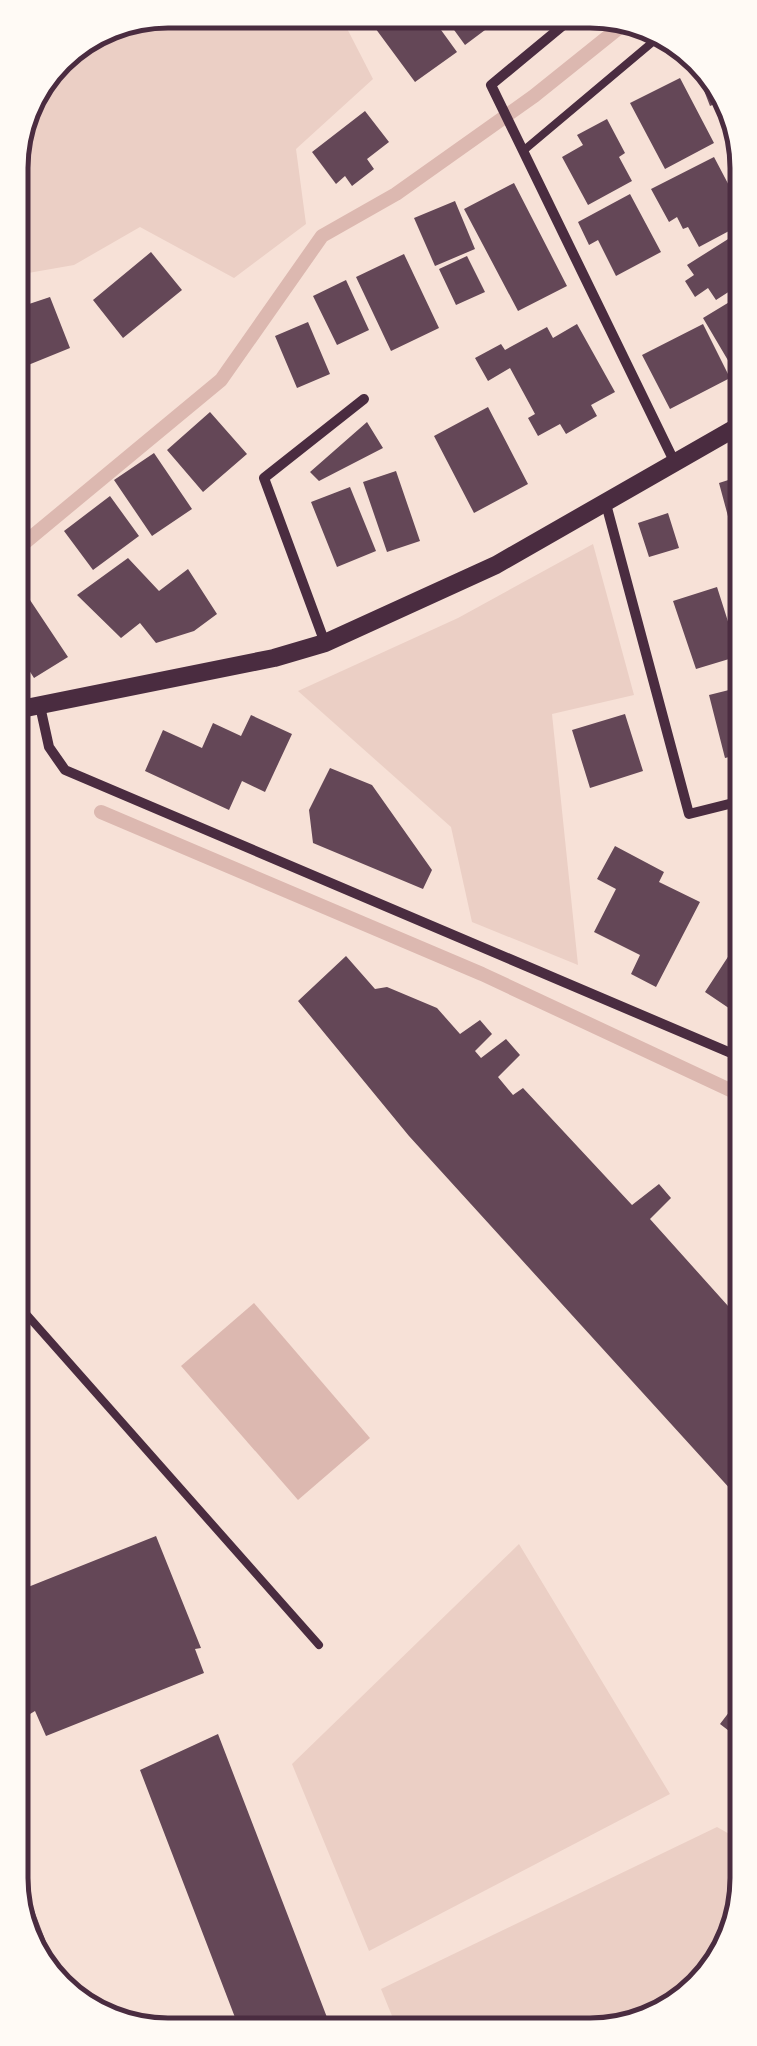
<svg xmlns="http://www.w3.org/2000/svg" width="757" height="2046" viewBox="0 0 757 2046" font-family="Cabin,sans-serif">
<style>
.green{fill:#ebcfc5}
.water{fill:#dcb8b0}
.lines{fill:none;stroke-linecap:round;stroke-linejoin:round}
.stream{stroke:#dcb8b0;stroke-width:14}
.building{fill:#644757}
.service{stroke:#4a2c40;stroke-width:8}
.minor{stroke:#4a2c40;stroke-width:10}
.tertiary{stroke:#4a2c40;stroke-width:18}
.rim{fill:none;stroke:#4a2c40;stroke-width:5}
</style>
<rect width="100%" height="100%" fill="#f7e1d7"/>
<path class="green" d="M168,10l170,1 35,68 -77,70 10,75 -72,54 -94,-51 -66,38 -63,11 -1,-119 47,-94 26,-9 23,-21z
M593,544l41,151 -82,19 26,251 -106,-43 -21,-95 -153,-136 160,-73z
M519,1544l151,250 -301,157 -77,-187z
M717,1827l30,17v44l-39,94 -88,51h-221l-18,-44z"/>
<path class="water" d="M254,1303l116,135 -72,62 -117,-134z"/>
<g class="lines">
<path class="stream" d="M11,554l210,-174 101,-144 74,-42 138,-98 96,-77
M101,812l381,162 263,123"/>
</g>
<path class="building" d="M375,11l53,1 29,40 -42,30 -48,-65z
M441,12h68l-44,33z
M688,49l13,8 24,43 -15,6z
M680,78l34,65 -49,26 -35,-66z
M365,111l24,31 -22,17 7,10 -22,17 -7,-10 -9,8 -24,-32z
M607,119l18,34 -6,4 13,24 -44,24 -26,-48 21,-12 -6,-10z
M714,157l30,57v9l-45,24 -11,-20 -5,2 -6,-12 -8,5 -18,-33z
M514,183l53,103 -49,25 -54,-102z
M630,194l31,58 -45,24 -18,-36 -9,5 -11,-23z
M455,201l20,48 -40,17 -21,-48z
M744,229v53l-28,18 -8,-12 -13,9 -10,-16 9,-6 -7,-10z
M151,252l31,38 -59,48 -30,-38z
M404,254l35,74 -48,23 -35,-74z
M467,256l18,36 -29,13 -17,-36z
M346,280l23,50 -32,15 -24,-49z
M50,297l20,51 -59,24v-69l3,6z
M736,298l8,13v65l-5,3 -36,-61z
M308,322l22,52 -33,14 -22,-52z
M577,324l38,68 -24,13 6,11 -31,18 -6,-10 -22,12 -10,-18 7,-4 -25,-46 -22,13 -13,-23 26,-14 4,6 42,-23 6,11z
M703,324l27,54 -60,31 -28,-54z
M488,407l40,77 -54,29 -40,-77z
M210,412l37,42 -44,38 -36,-42z
M367,422l16,26 -64,33 -9,-9z
M154,453l38,56 -40,27 -38,-56z
M396,471l24,70 -33,11 -24,-70z
M11,472l10,18 -10,5z
M744,475l1,81 -6,1 -20,-74z
M350,487l26,64 -39,16 -26,-65z
M110,496l29,40 -46,34 -29,-39z
M668,513l11,35 -30,9 -11,-34z
M128,558l31,33 29,-22 29,45 -23,17 -38,12 -16,-20 -19,15 -44,-43z
M20,585l48,72 -34,21 -23,-36v-51z
M717,587l22,69 -43,13 -23,-68z
M745,686v67l-20,5 -16,-63z
M625,714l18,57 -53,17 -18,-58z
M251,715l41,19 -27,58 -23,-11 -13,29 -84,-39 18,-41 39,18 11,-25 28,13z
M330,768l42,17 60,85 -9,19 -110,-46 -4,-33z
M615,846l49,26 -5,10 41,20 -44,85 -25,-13 9,-19 -46,-23 22,-43 -19,-10z
M739,940l6,4v75l-40,-27z
M346,956l29,33 12,-2 50,21 23,26 20,-14 12,14 -17,17 6,7 25,-19 14,16 -22,22 15,18 10,-7 109,117 27,-21 12,14 -21,21 96,107 -3,177 -334,-367 -111,-135z
M156,1536l45,112 -6,1 9,24 -158,63 -11,-25 -5,3 -17,-43v-78z
M746,1690v54l-26,-20z
M218,1734l115,299h-92l-101,-263z
M13,1855l53,140 -10,-6 -43,-80z"/>
<g class="lines">
<path class="service" d="M523,151l138,-116
M12,1298l307,347"/>
<path class="minor" d="M578,13l-87,72 184,378
M606,504l83,310 56,-14
M325,643l-61,-165 100,-79
M40,706l9,41 16,23 680,289
M11,742l8,105 -7,38"/>
<path class="tertiary" d="M11,711l263,-53 51,-15 171,-78 248,-142"/>
</g>
<path d="M0 0H757V2046H0ZM168 28H590A140 140 0 0 1 730 168V1878A140 140 0 0 1 590 2018H168A140 140 0 0 1 28 1878V168A140 140 0 0 1 168 28Z" fill="#fffaf5" fill-rule="evenodd"/>
<path class="rim" d="M168 28H590A140 140 0 0 1 730 168V1878A140 140 0 0 1 590 2018H168A140 140 0 0 1 28 1878V168A140 140 0 0 1 168 28Z"/>
</svg>
